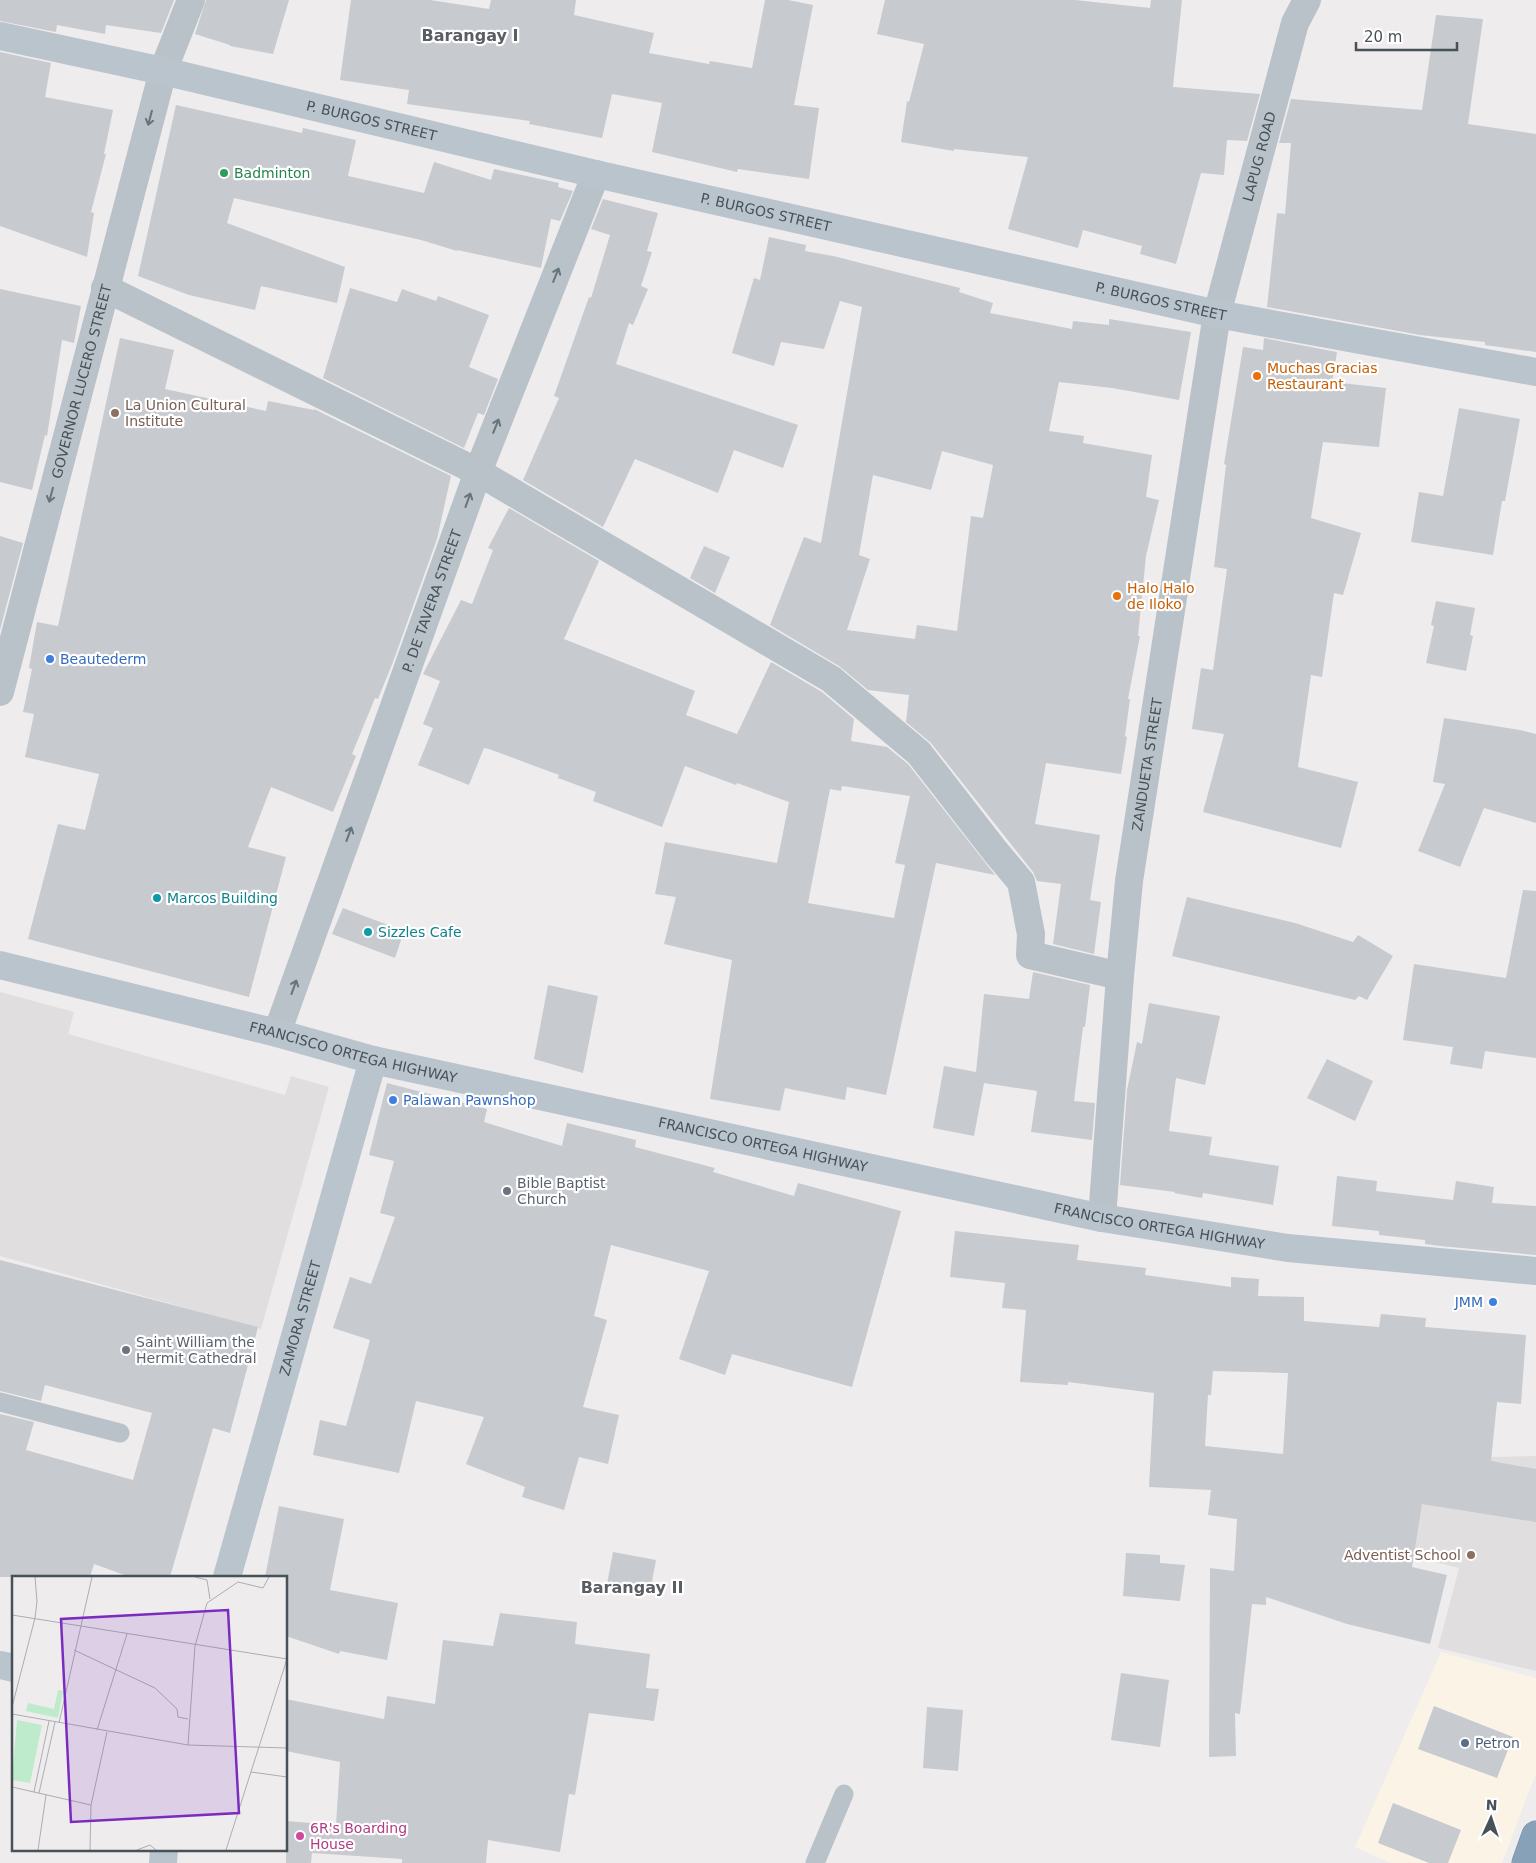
<svg xmlns="http://www.w3.org/2000/svg" width="1536" height="1863" viewBox="0 0 1536 1863" font-family="'DejaVu Sans',sans-serif">
<style>
.commercial{fill:#faf3e6}
.education{fill:#e0dede}
.building{fill:#c7cacf;fill-rule:evenodd}
.lines{fill:none;stroke-linecap:round;stroke-linejoin:round}
.highway-casing{stroke:#738da4;stroke-width:29}
.lane{stroke:#b9c2c8;stroke-width:19}
.street{stroke:#b9c2c8;stroke-width:28}
.secondary{stroke:#b9c4cd;stroke-width:28}
.highway{stroke:#87a2b8;stroke-width:28}
.oneway{stroke:#68737a}
.leisure-dot{fill:#2e9e5b;stroke:#fff;stroke-width:2}
.food-dot{fill:#e8710a;stroke:#fff;stroke-width:2}
.education-dot{fill:#8d6e63;stroke:#fff;stroke-width:2}
.shop-dot{fill:#3f7fe0;stroke:#fff;stroke-width:2}
.culture-dot{fill:#0f9aa8;stroke:#fff;stroke-width:2}
.worship-dot{fill:#6b7280;stroke:#fff;stroke-width:2}
.service-dot{fill:#5c6f8a;stroke:#fff;stroke-width:2}
.hotel-dot{fill:#d1479c;stroke:#fff;stroke-width:2}
.labels{text-anchor:middle;dominant-baseline:central;stroke-width:4.5;stroke-linejoin:round;paint-order:stroke}
.street-label{font-size:14px;fill:#465158;stroke:#fff}
.leisure-label{font-size:14px;fill:#27864d;stroke:#fff;text-anchor:start}
.food-label{font-size:14px;fill:#c56008;stroke:#fff;text-anchor:start}
.education-label{font-size:14px;fill:#785e54;stroke:#fff;text-anchor:start}
.shop-label{font-size:14px;fill:#366cbe;stroke:#fff;text-anchor:start}
.culture-label{font-size:14px;fill:#0d838f;stroke:#fff;text-anchor:start}
.worship-label{font-size:14px;fill:#5b616d;stroke:#fff;text-anchor:start}
.service-label{font-size:14px;fill:#4e5e75;stroke:#fff;text-anchor:start}
.hotel-label{font-size:14px;fill:#b23c85;stroke:#fff;text-anchor:start}
.quarter-label{font-size:16px;font-weight:bold;fill:#5a5d61;stroke:#fff}
.inset-road{fill:none;stroke:#abaeb1;stroke-width:1}
.view{fill:#7b2cbf;fill-opacity:0.15;stroke:#7b2cbf;stroke-width:2.5}
.inset-edge{fill:none;stroke:#465158;stroke-width:2.5}
</style>
<rect width="100%" height="100%" fill="#efeced"/>
<path class="commercial" d="M1441,1652l95,26v95l-34,90h-111l-36,-16z"/>
<path class="education" d="M0,992l74,20 -6,22 217,61 6,-19 38,11 -68,242 -261,-73z
M1536,1456v215l-98,-23 21,-80 -107,-27 138,-84z"/>
<path class="building" d="M0,0h174l-13,33 -55,-8 -1,9 -48,-9 -1,7 -56,-11z
M206,0h83l-16,54 -43,-8v-1l-35,-11z
M351,0h79l59,9 2,-9h85l-2,15 80,18 -5,20 60,11 1,-3 42,7 13,-68h23l25,5 -19,100 25,3 -10,71 -71,-10 -1,3 -85,-20 10,-49 -50,-9 -10,44 -73,-14 1,-3 -123,-17 2,-14 -69,-10z
M885,0h190l75,8 1,-8h31l-9,87 87,7 -13,47 -20,-1 -3,35 -23,-2 -25,91 -36,-10 2,-8 -59,-16 -5,18 -70,-19 20,-72 -74,-8v2l-53,-9 6,-41 2,1 15,-58 -47,-10z
M1436,15l47,4 -15,105 68,10v218l-51,-7v-3l-65,-7 -153,-28 10,-94 8,1 6,-71h-12l12,-44 131,11z
M0,52l51,11 -6,34 68,13 -9,44h2l-15,58 3,1 -7,44 -87,-31z
M176,105l126,28 1,-5 53,12 -8,36 76,17 10,-31 57,18 3,-11 65,14 -1,4 15,4 -13,30 -9,-2 -10,49 -84,-18v1l-36,-11 -187,-42 -7,25 118,44 -8,36 -76,-17 -6,24 -66,-15 -51,-19z
M603,199l55,14 -11,38 5,1 -11,34 7,3 -15,36 -4,-2 -13,41 182,61 -15,43 -49,-18 -16,43 -83,-34 -32,68 -80,-47 36,-82 -5,-2 35,-99 2,1 19,-63 -19,-6z
M769,237l37,8 -1,6 28,5 127,32 -1,4 34,11 -3,10 82,16 1,-8 36,4v-6l82,13 -12,68 -67,-12 -53,-6 -10,49 35,5 -1,7 69,12 -6,42 13,3 -13,56 -8,80h2l-12,63h2l-5,37 2,1 -6,37 -75,-11 -11,61 65,11 -10,65 11,2 -7,52 -41,-10 8,-60 -24,-3 -4,-9 -102,-129 -25,-21 3,-27 -41,-5 -29,-24 -69,-41 34,-88 17,6 41,-236 -22,-6 -16,48 -43,-7 -7,24 -42,-13 22,-75 6,2zM942,451l51,14 -10,53 -12,-2 -14,115 -40,-6 -2,14 -68,-9 23,-71 -11,-4 14,-80 58,15z
M350,288l47,14 5,-13 34,12 2,-5 51,19 -20,52 29,12 -14,36 -6,-2 -14,35 -141,-70z
M0,289l81,17 -7,37 -12,-3 -15,96 -2,-1 -13,55 -32,-8z
M120,338l54,12 -9,39 101,22 2,-10 46,9v-1l137,67 -14,63 -44,123 -15,37 -3,-1 -23,56 4,2 -23,56 -62,-25 -23,60 38,10 -37,140 -221,-58 30,-115 27,6 14,-56 -74,-17 9,-43 -11,-2 9,-43 -3,-1 8,-46 21,4z
M1264,338l73,14 -5,30 54,6 -7,59 -56,-5 -12,76 50,15 -18,62 -9,-2 -12,84 -11,-2 -13,92 60,15 -17,66 -138,-36 21,-78 -32,-5 9,-61 12,2 14,-101 -13,-2 12,-102 -2,-1 19,-117 20,3z
M1459,408l61,11 -15,82h-3l-9,54 -82,-13 8,-50 24,4z
M509,508l90,53 -35,78 131,52 -9,24 51,19 34,-72 51,30 32,27 -3,22 36,6 21,17 87,111 -59,-12 -50,232 -39,-8 -2,13 -60,-12 -5,23 -70,-12 22,-139 -68,-16 12,-47 -21,-3 10,-52 112,21 12,-61 -52,-19 -1,2 -51,-19 -23,61 -69,-26 3,-9 -38,-14 1,-3 -70,-26 -5,-1 -15,37 -51,-20 15,-37 -10,-4 17,-43 -17,-7 38,-74 11,4 21,-54 -5,-2zM842,786l68,10 -15,67 10,2 -11,53 -86,-15 22,-114 11,2z
M0,536l23,7 -23,87z
M704,546l26,11 -15,36 -25,-15z
M1436,601l39,7 -5,27 3,1 -7,35 -40,-8 8,-37 -3,-1z
M1444,718l76,12 16,4v89l-52,-15 -24,59 -42,-16 27,-67 -12,-2z
M1523,890l13,1v167l-51,-7 -3,18 -32,-5 3,-17 -50,-7 11,-76 92,14z
M1187,897l108,26 58,19 5,-7 35,21 -26,44 -8,-4 -4,4 -183,-44z
M343,908l61,23 -9,27 -63,-24z
M1033,972l57,13 -5,42h-2l-9,74 21,2 -3,37 -61,-8 6,-41 -53,-8 -10,53 -41,-8 11,-62 32,6 8,-78 45,5z
M548,985l50,11 -15,77 -49,-14z
M1149,1003l71,13 -15,69 -29,-7 -7,53 43,6 -3,18 70,11 -6,39 -70,-12 -1,5 -28,-5 1,-1 -55,-7 7,-95 10,-48 5,2z
M1327,1059l46,22 -18,40 -48,-23z
M387,1083l100,26 -3,13 78,24 5,-23 69,17 -1,7 80,21 -2,4 81,24 4,-13 103,28 -49,176 -120,-33 -7,21 -46,-16 30,-88 -98,-26 -17,71 13,4 -24,87 36,8 -11,49 -29,-7 -15,53 -42,-13 3,-10 -59,-23 18,-47 -68,-16 -17,72 -86,-18 7,-35 26,6 24,-86 -37,-12 17,-51 21,7 24,-67 -15,-4 14,-52 -25,-6z
M1337,1176l40,5 -1,10 77,9 3,-19 38,6 -2,16 44,3v49l-96,-9 -15,-2v-4l-46,-5v-4l-47,-5z
M955,1231l124,14 -2,15 69,8 -1,7 86,12v-10l28,2 -1,17 46,1v24l75,6 2,-13 45,4 -1,9 101,8 -5,69 -24,-2 -6,59 45,8v53l-114,-18 -10,63 35,8 -17,69 -83,-20 -81,-27v8l-14,-1 -12,110 -5,-1 1,43 -27,1 1,-189 24,3 3,-52 -29,-4 3,-25 -62,-3 5,-94 -86,-11v3l-48,-3 6,-72 -24,-2 3,-25 -55,-6zM1213,1371l75,2 -5,81 -78,-8 3,-51h3z
M0,1260l258,67 -28,106 -17,-5 -43,149h-40l-36,-13 -4,13h-90v-163l34,8 -8,28 107,30 19,-67 -107,-28 -4,16 -41,-10z
M279,1506l65,13 -14,71 68,13 -11,57 -47,-9 -1,3 -53,-18v-59h-21z
M613,1552l43,8 -6,32 -43,-8z
M1126,1553l34,2v8l25,2 -5,36 -57,-5z
M500,1613l77,9 -2,22 75,10 -4,34 13,1 -5,32 -65,-8 -14,82 -6,-1 -9,58 -72,-12 -2,23h-84v-4l-90,-6 -1,10h-25v-42l50,4 4,-63 -54,-11v-52l98,20 3,-23 48,8 8,-64 50,6z
M1121,1673l48,7 -9,67 -49,-7z
M1434,1706l79,31 -16,41 -79,-29z
M927,1707l36,3 -5,61 -35,-3z
M1393,1803l68,27 -13,33h-19l-51,-20z"/>
<g class="lines">
<g class="highway-casing">
<path id="highway" d="M1526,1863l10,-28"/>
</g>
<path class="lane" d="M0,1402l120,31
M815,1863l29,-69"/>
<g class="street">
<path d="M105,288l373,184 353,207 88,74 76,98 26,31 10,52 -1,21 90,21"/>
<path id="s1" d="M0,692l163,-621 28,-71"/>
<path id="s2" d="M277,1033l201,-561 118,-298"/>
<path id="s3" d="M1102,1218l18,-242 9,-95 88,-567 78,-291 12,-23"/>
</g>
<g class="secondary">
<path id="s4" d="M0,36l163,35 433,103 621,140 319,58"/>
<path id="s5" d="M0,965l277,68 96,27 729,158 186,30 248,23"/>
<path id="s6" d="M227,1577l146,-517"/>
<path d="M0,1665l14,3"/>
<path d="M163,1863l1,-14"/>
</g>
<use href="#highway" class="highway"/>
</g>
<defs><path id="oneway-shaft" d="M-6 0H5M1.5-3L5.5 0L1.5 3" fill="none" stroke-width="1.6" stroke-linecap="round" stroke-linejoin="round" transform="scale(1.25)"/></defs>
<g class="oneway">
<use href="#oneway-shaft" transform="translate(150 118) rotate(105)"/>
<use href="#oneway-shaft" transform="translate(556 275) rotate(-68)"/>
<use href="#oneway-shaft" transform="translate(496 426) rotate(-68)"/>
<use href="#oneway-shaft" transform="translate(51 495) rotate(105)"/>
<use href="#oneway-shaft" transform="translate(468 500) rotate(-70)"/>
<use href="#oneway-shaft" transform="translate(349 834) rotate(-70)"/>
<use href="#oneway-shaft" transform="translate(294 987) rotate(-70)"/>
</g>
<circle class="leisure-dot" cx="224" cy="173" r="5"/>
<g class="food-dot">
<circle cx="1257" cy="376" r="5"/>
<circle cx="1117" cy="596" r="5"/>
</g>
<g class="education-dot">
<circle cx="115" cy="413" r="5"/>
<circle cx="1471" cy="1555" r="5"/>
</g>
<g class="shop-dot">
<circle cx="50" cy="659" r="5"/>
<circle cx="393" cy="1100" r="5"/>
<circle cx="1493" cy="1302" r="5"/>
</g>
<g class="culture-dot">
<circle cx="157" cy="898" r="5"/>
<circle cx="368" cy="932" r="5"/>
</g>
<g class="worship-dot">
<circle cx="507" cy="1191" r="5"/>
<circle cx="126" cy="1350" r="5"/>
</g>
<circle class="service-dot" cx="1465" cy="1743" r="5"/>
<circle class="hotel-dot" cx="300" cy="1836" r="5"/>
<g class="labels">
<g class="street-label">
<text stroke="none"><textPath href="#s4" startOffset="381">P. BURGOS STREET</textPath></text>
<text stroke="none"><textPath href="#s3" startOffset="1075">LAPUG ROAD</textPath></text>
<text stroke="none"><textPath href="#s4" startOffset="786">P. BURGOS STREET</textPath></text>
<text stroke="none"><textPath href="#s4" startOffset="1191">P. BURGOS STREET</textPath></text>
<text stroke="none"><textPath href="#s1" startOffset="321">GOVERNOR LUCERO STREET</textPath></text>
<text stroke="none"><textPath href="#s2" startOffset="459">P. DE TAVERA STREET</textPath></text>
<text stroke="none"><textPath href="#s3" startOffset="456">ZANDUETA STREET</textPath></text>
<text stroke="none"><textPath href="#s5" startOffset="364">FRANCISCO ORTEGA HIGHWAY</textPath></text>
<text stroke="none"><textPath href="#s5" startOffset="784">FRANCISCO ORTEGA HIGHWAY</textPath></text>
<text stroke="none"><textPath href="#s5" startOffset="1189">FRANCISCO ORTEGA HIGHWAY</textPath></text>
<text stroke="none"><textPath href="#s6" startOffset="269">ZAMORA STREET</textPath></text>
</g>
<g class="leisure-label">
<text x="234" y="173">Badminton</text>
</g>
<g class="food-label">
<text x="1267" y="368">Muchas Gracias<tspan x="1267" dy="16">Restaurant</tspan></text>
<text x="1127" y="588">Halo Halo<tspan x="1127" dy="16">de Iloko</tspan></text>
</g>
<g class="education-label">
<text x="125" y="405">La Union Cultural<tspan x="125" dy="16">Institute</tspan></text>
<text x="1461" y="1555" text-anchor="end">Adventist School</text>
</g>
<g class="shop-label">
<text x="60" y="659">Beautederm</text>
<text x="403" y="1100">Palawan Pawnshop</text>
<text x="1483" y="1302" text-anchor="end">JMM</text>
</g>
<g class="culture-label">
<text x="167" y="898">Marcos Building</text>
<text x="378" y="932">Sizzles Cafe</text>
</g>
<g class="worship-label">
<text x="517" y="1183">Bible Baptist<tspan x="517" dy="16">Church</tspan></text>
<text x="136" y="1342">Saint William the<tspan x="136" dy="16">Hermit Cathedral</tspan></text>
</g>
<g class="service-label">
<text x="1475" y="1743">Petron</text>
</g>
<g class="hotel-label">
<text x="310" y="1828">6R's Boarding<tspan x="310" dy="16">House</tspan></text>
</g>
<g class="quarter-label">
<text x="470" y="35">Barangay I</text>
<text x="632" y="1587">Barangay II</text>
</g>
</g>
<g transform="translate(12 1576)">
<rect width="275" height="275" fill="#efeced"/>
<path d="M46,114l5,1 -5,27 -32,-7 2,-8 26,6zM5,144l25,5 -12,58 -18,-3z" fill="#bdebcc"/>
<path class="inset-road" d="M183,1l12,3 3,19M0,39l275,44M62,74l81,38 22,21 1,8 10,2M0,131l23,-89 2,-17 -2,-24M0,138l176,31 99,3M47,147l33,-146M85,154l30,-96M176,169l7,-99 12,-43 31,-21 25,6 6,-11M239,196l36,5M0,211l79,18M22,216l15,-71M27,217l16,-71M26,274l8,-55M78,274l1,-45 16,-73M125,274l13,-5 6,5M214,274l61,-191"/>
<path class="view" d="M216,34l11,203 -168,9 -10,-203z"/>
<rect width="275" height="275" class="inset-edge"/>
</g>
<g transform="translate(1491 1818) rotate(3)" stroke="#ffffff" stroke-width="4" paint-order="stroke">
<path d="M0-4L9 19L0 12L-9 19Z" fill="#465158"/>
<text y="-8" font-size="14" font-weight="bold" text-anchor="middle" fill="#465158">N</text>
</g>
<path d="M1356 42v8h101v-8" fill="none" stroke="#465158" stroke-width="2.5"/>
<text x="1364" y="42" font-size="15" fill="#465158" stroke="#ffffff" stroke-width="4" paint-order="stroke">20 m</text>
</svg>
